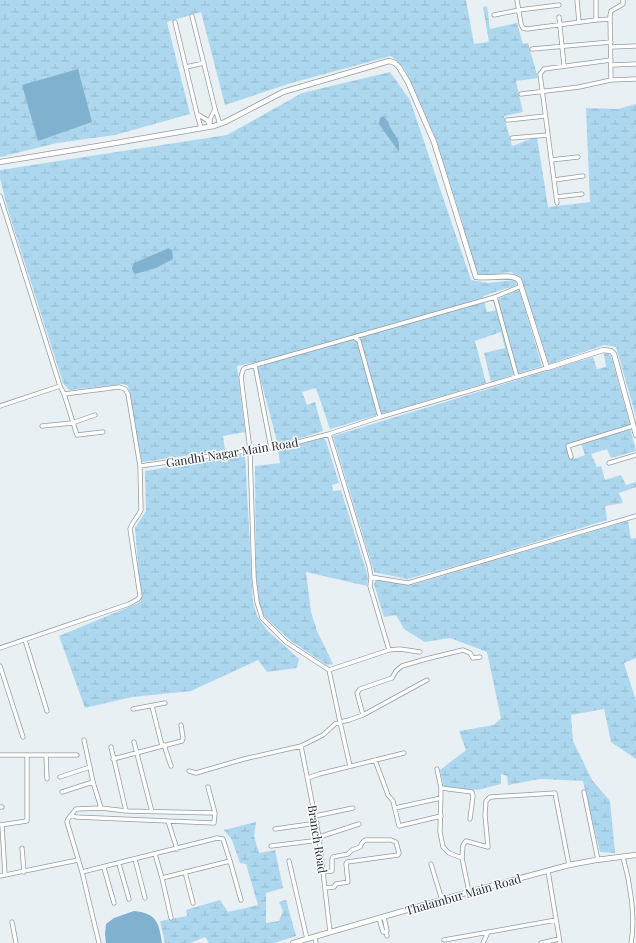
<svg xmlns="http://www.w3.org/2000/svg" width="636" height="943" viewBox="0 0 636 943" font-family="'Playfair Display',serif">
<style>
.wetland{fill:url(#wetland-marsh)}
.water{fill:#80b1ce}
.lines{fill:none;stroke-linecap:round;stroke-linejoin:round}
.minor-casing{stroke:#959ca0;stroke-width:5}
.tertiary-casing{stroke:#959ca0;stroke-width:6}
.minor{stroke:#fff;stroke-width:3.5}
.tertiary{stroke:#fff;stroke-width:4.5}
.labels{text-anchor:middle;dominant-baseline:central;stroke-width:3;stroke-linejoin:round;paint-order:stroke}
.street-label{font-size:12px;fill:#282b2c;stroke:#f9fcfe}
</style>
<defs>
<pattern id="wetland-marsh" width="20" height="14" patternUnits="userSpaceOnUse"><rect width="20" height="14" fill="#add7ee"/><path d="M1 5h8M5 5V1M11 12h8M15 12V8" fill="none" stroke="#95b9cc"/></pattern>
</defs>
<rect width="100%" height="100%" fill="#e8f0f4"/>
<path class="wetland" d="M0,0h466l8,44 15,-2 -6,-35 4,-1 3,23 27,-6 6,21 5,-1 10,35 -22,3 7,31 -19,4 8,30 25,-9 11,70 42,-5 -4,-94 32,1 18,-5v313l-20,-70 -12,-2 -55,19 -28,-87 -11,-5 -28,4 -5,-2 -11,-33 -3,-17 -27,-85 -26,-60 -7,-12 -12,-11 -100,27 -66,22 -24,-93 -34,10 23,92 -75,21 -58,8 -57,14z
M390,72l20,28 61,180 17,3 27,-3 2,5 -34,11 4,16 9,-2 -3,-9 26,-11 23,76 -51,16 -7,-29 21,-5 -4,-16 -26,9 11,42 -156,46 -14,-41 -14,4 5,13 8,-3 8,29 -45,14 -22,-83 -19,4 8,66 -22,4 2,14 -83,12 -14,-76 -5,-2 -54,6 -6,-7 -56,-176 -7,-29v-8l227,-35 75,-42z
M607,353l4,3 19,69 -61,19 5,15 11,-4 -4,-12 49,-15 6,23 -25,7 -4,-9 -16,5 6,13 4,-1 4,14 16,-5 5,10 10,-3v5l-17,6 4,10 -18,3 2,14 -140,43 -60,16 -33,-7 -41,-136 260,-79 4,12 9,-2 -2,-13z
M323,438l3,3 13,42 -7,2 1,6 8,-1 27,87 -1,9 -61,-14 5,40 6,19 16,33 -6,1 -36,-24 -28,-26 -4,-14 -3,-24 -1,-111 25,-3 -2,-13z
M245,454l8,148 4,14 11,15 31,28 -2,9 -30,4 -9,-12 -67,31 -59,6 -47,11 -26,-72 82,-34 -6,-74 11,-17 -1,-40z
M628,521l3,18 5,-1v120l-12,5 12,38v58l-25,-17 -7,-33 -33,6 2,26 19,39 18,21 5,52 -15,-1 -17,-71 -43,-2 -32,6 -1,-9 -6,-2v10l-24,6 -33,-4 -4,-16 26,-20 -7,-19 35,-6 7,-7 -14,-66 -37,-14 -25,4 -21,-13 -8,-14 -12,2 -10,-33 2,-5 36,6z
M256,822l-2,14 5,17 16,-3 8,38 -17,5v30l13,-2 4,-10 -4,-9 7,-2 10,36 -22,7h-65l-4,-6 -15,6h-25l-5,-22 27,-5 -1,-6 34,-10 8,12 30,-7 -12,-41 -6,-1 -8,-23 -8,-10z"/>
<path class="water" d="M78,69l14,53 -54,19 -16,-56z
M383,116l5,5 2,6 7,11 2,5v9l-20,-28 1,-6z
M169,248l3,3 1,8 -17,9 -21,6 -2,-2 -1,-4 2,-5z
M134,911c22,2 25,11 28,32h-56l-1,-9 1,-10 8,-6z"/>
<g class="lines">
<g class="minor-casing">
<path id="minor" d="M517,0l4,24 2,4 4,1 69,-9v-20
M577,0l2,22
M494,15l25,-5 40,-5
M192,16l23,93
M559,17l5,49
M596,20l14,-1
M175,22l22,92
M611,47l25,-1
M532,49l79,-7
M611,65l25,-1
M186,67l18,-4
M611,80l25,-1
M521,94l58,-7 32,-7 -1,-64 1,-5 12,-7v-4
M507,120l38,-4
M201,128l-4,-14 10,6 3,6v-7l5,-10 5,15
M512,138l36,-3
M551,160l27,-3
M554,180l29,-4
M0,196l60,190 4,8 55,-7 6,2 3,5 12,72 147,-21 42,-11 51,-17 167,-49
M556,197l26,-3
M557,203l-17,-129 4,-5 67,-9
M495,297l22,80
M354,337l141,-40 26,-11
M255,365l16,83
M64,394l13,41 26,-3
M0,406l60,-20
M42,426l30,-3 23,-8
M329,434l40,132 2,11 -1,9 19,64
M571,457l-3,-11 65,-20
M609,463l27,-8
M371,577l37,6 228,-67
M25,640l22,71
M0,648l129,-44 9,-5 2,-3 -10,-67c2,-7 8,-12 11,-19l-1,-44
M0,666l23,71
M329,670l-43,-28 -24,-24 -5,-16 -3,-24 -4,-128 -9,-73 2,-7 2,-2 109,-31 5,4 21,76
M152,706l10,40
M133,709l32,-6
M363,715l-6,-22 3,-4 32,-11 4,-7 6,-5 24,-7 37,-9 7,3 3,5 7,-1
M84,740l9,42 8,26
M134,742l18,70
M164,745l7,21
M301,746l18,91 11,95
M111,747l15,64
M0,755h77
M46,755l1,24
M113,759l69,-18 1,-3 -2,-13
M375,760l13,35 5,6 6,25 42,-10
M350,766l-10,-44 9,-2 14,-5 64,-35
M437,769l4,19 -1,44 3,15 6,6 13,5
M189,771l7,2 48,-14 57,-13 22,-11 12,-11 5,-2 -11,-52 60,-20 11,-1 20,3
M60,777l30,-10
M308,778l11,-4 85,-21
M441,788l31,4 1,4 -3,23
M62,792l31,-10
M584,792l14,68
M0,807h2
M395,808l46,-10
M71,815l5,2 138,6 1,-10 -7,-26
M315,816l38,-8
M168,821l9,28
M0,825l27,-4v-65
M2,825l3,50
M275,829l42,-6
M319,837l40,-13
M271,846l49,-6
M22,848l2,24
M623,857c7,25 13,61 8,86
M135,859l10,39
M230,861l11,39
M289,861l18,78
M119,864l10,35
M431,864l11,36
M104,868l10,35
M548,871l12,72
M82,872l-15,-50 1,-3 8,-10 25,-1 25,3 89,2
M185,872l8,31
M323,872l9,-1v-12l1,-2 15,-3 4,-4 8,-3 2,-4 3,-3h26l5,2 3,11 -1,2 -51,7 -1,2 2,18 -12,2 -2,3 -9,1
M0,876l78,-16
M162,878l9,40
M469,892l-7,-34 1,-13 3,-4 22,6 -3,-32 1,-14 4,-4 65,-4 14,72
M384,917l3,14 -1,1 1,4
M379,918l4,14h3
M12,922l4,21
M315,937l1,6
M444,940l112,-20
M99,943l-17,-71 135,-34 6,1 7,22 -68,17 -7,-24
M483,943l5,-11
M541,943l18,-4"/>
</g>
<g class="tertiary-casing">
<path id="tertiary" d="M0,162l104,-17 110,-19 11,-4 58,-30 106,-31 6,2 4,4 9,15 26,60 42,135c12,2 35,-4 43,3l28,88 56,-18 8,1 3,3 22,81
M293,943l176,-51 100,-27 27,-5 40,-5"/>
</g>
<use href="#minor" class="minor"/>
<use href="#tertiary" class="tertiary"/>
</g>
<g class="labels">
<g class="street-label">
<text transform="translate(232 452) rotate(-9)">Gandhi Nagar Main Road</text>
<text transform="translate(318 839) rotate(81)">Branch Road</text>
<text transform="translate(463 894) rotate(-16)">Thalambur Main Road</text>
</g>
</g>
</svg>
